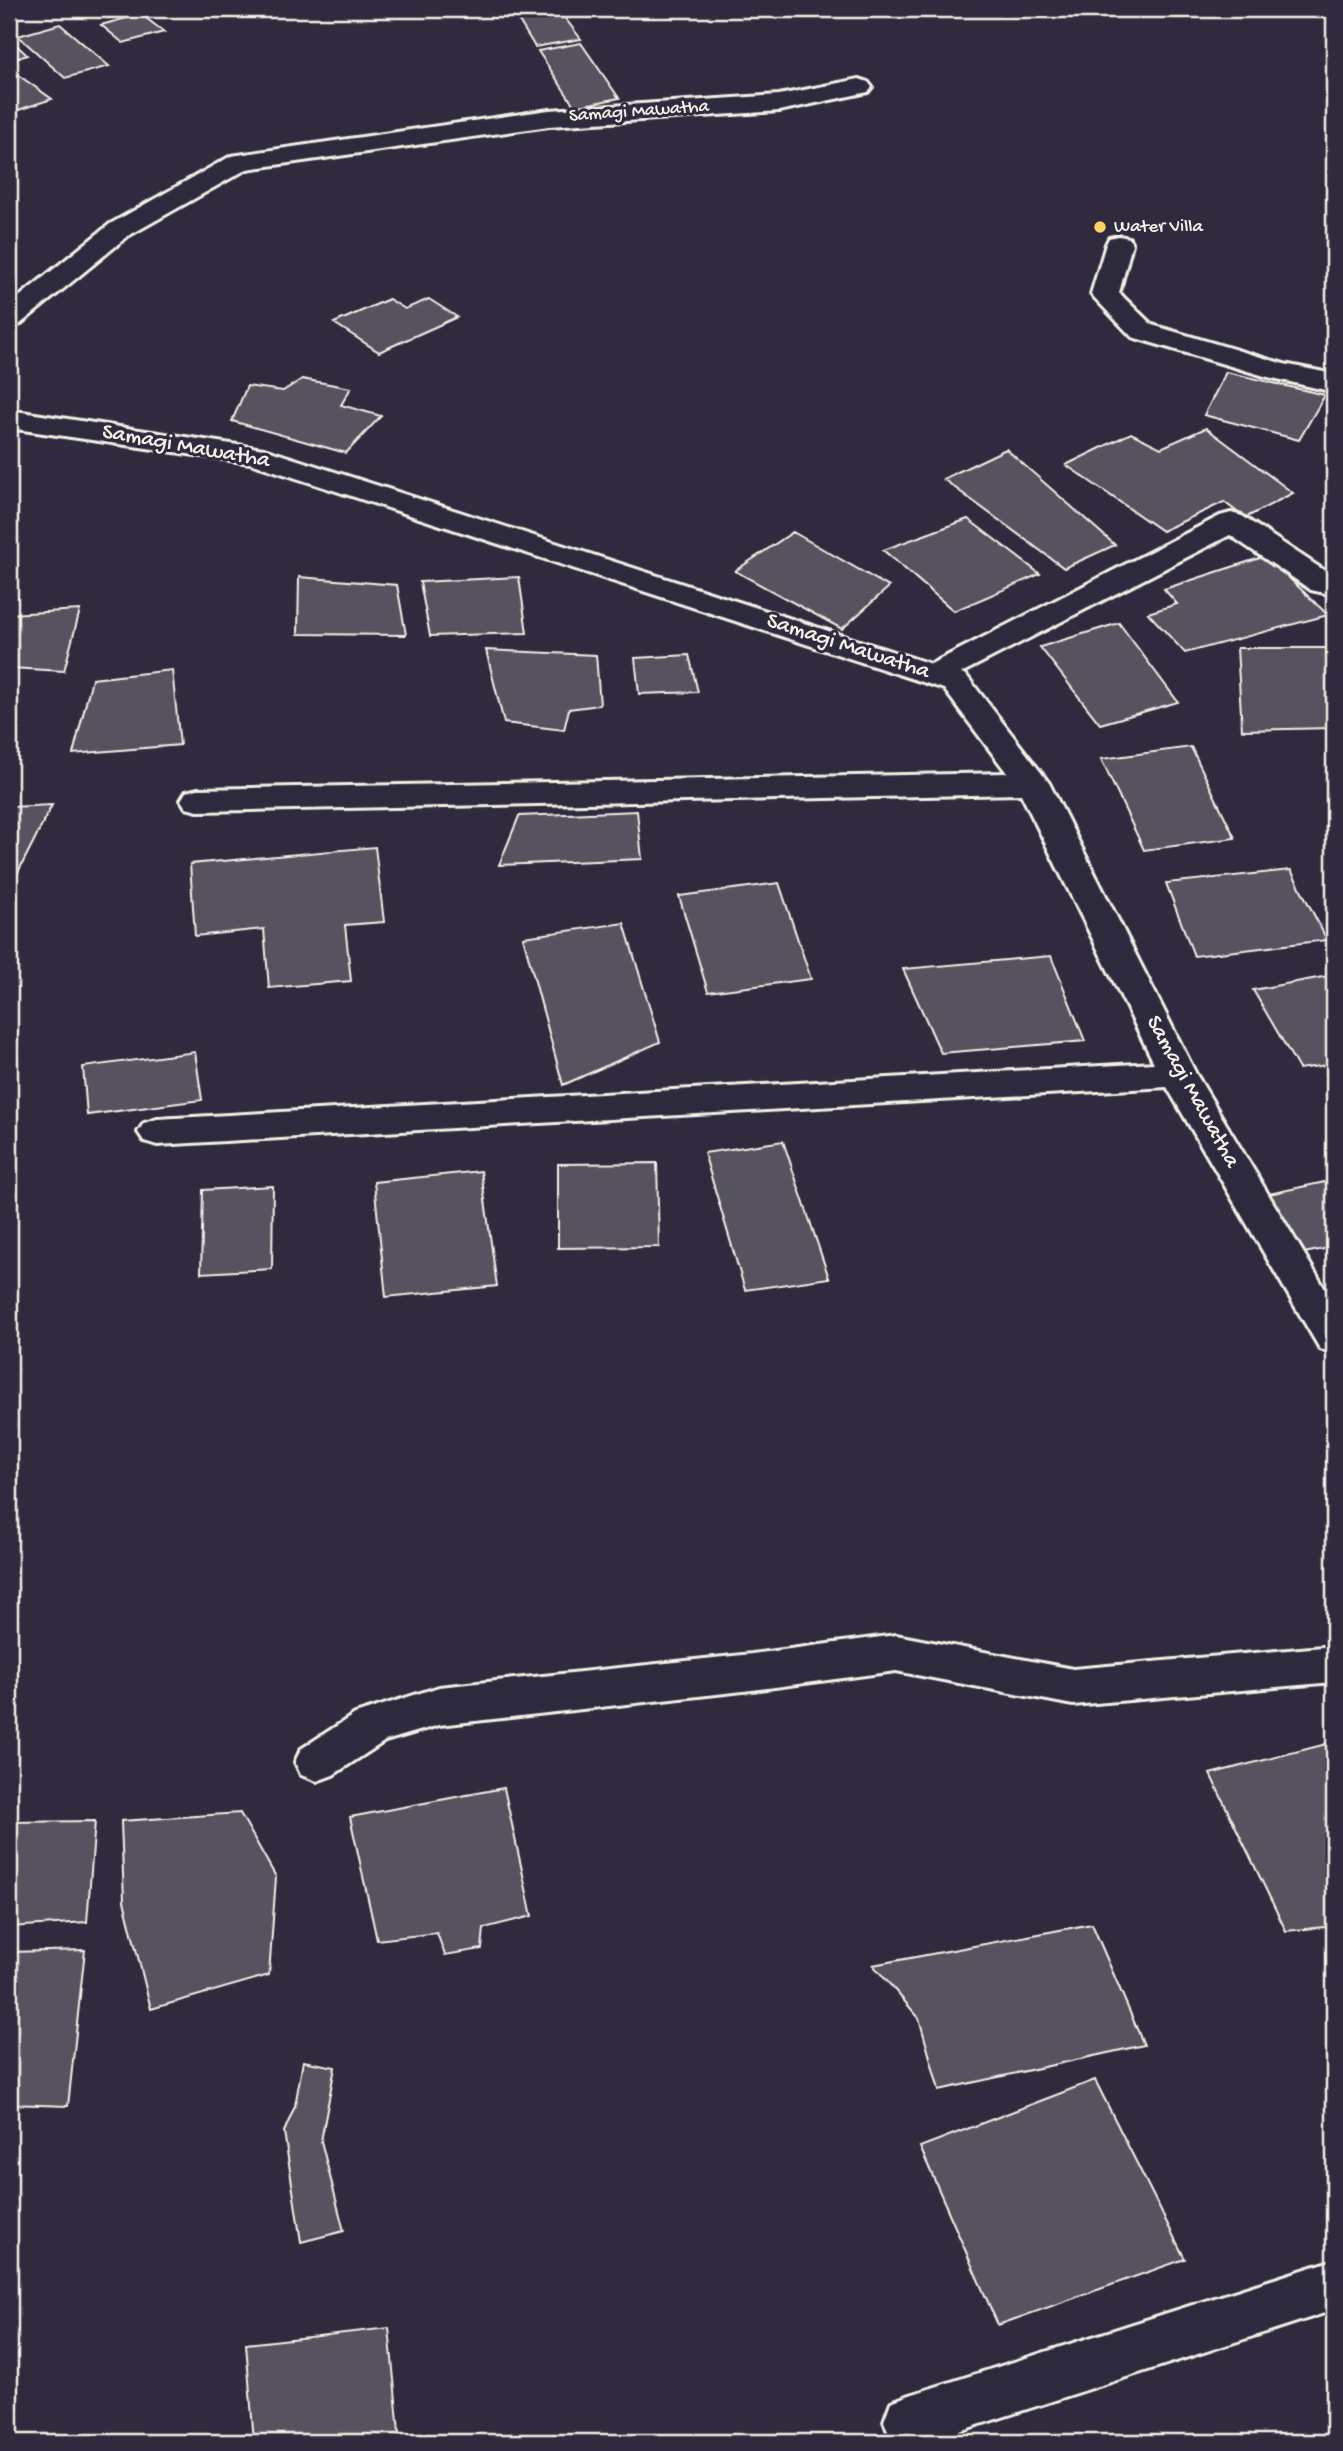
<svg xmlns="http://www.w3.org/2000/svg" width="1343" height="2451" viewBox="0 0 1343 2451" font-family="'Gochi Hand',sans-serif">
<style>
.building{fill:#56525f;stroke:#f4f1e8;stroke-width:2}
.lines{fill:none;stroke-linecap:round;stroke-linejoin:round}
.minor-casing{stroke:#f4f1e8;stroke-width:6}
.minor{fill:#2f2a3d;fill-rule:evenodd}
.poi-dot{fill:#ffd166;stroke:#2f2a3d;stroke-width:2.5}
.labels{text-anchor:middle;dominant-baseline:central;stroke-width:6;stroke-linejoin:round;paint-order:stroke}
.far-street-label{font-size:19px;fill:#f4f1e8;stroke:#2f2a3d}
.far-poi-label{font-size:19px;fill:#f4f1e8;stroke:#2f2a3d;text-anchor:start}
.street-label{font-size:23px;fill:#f4f1e8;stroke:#2f2a3d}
</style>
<rect width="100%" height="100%" fill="#2f2a3d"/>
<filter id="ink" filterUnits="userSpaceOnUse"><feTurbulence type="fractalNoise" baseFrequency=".0143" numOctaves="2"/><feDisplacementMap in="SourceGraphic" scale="14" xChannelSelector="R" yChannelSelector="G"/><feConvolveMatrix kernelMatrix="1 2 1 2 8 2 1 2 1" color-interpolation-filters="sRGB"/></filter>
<g filter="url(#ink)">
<path class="building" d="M558,9l23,30 -46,8 -19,-31z
M141,14l23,18 -41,11 -22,-18z
M60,24l49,42 -44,12 -47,-42z
M9,38l18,17 -18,6z
M581,43l38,55 -44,9 -37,-56z
M11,70l41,29 -43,14v-42z
M389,299l16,10 24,-10 28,18 -78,35 -45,-29z
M1226,372l99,23 -26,45 -95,-25z
M302,379l49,9 -10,17 40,11 -35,37 -114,-32 15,-35 36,5z
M1206,428l87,65 -48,25 -21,-16 -62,29 -96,-66 65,-32 30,15z
M1006,449l109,96 -51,23 -121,-89z
M968,519l72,55 -86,37 -71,-61z
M793,532l96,55 -47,42 -107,-58z
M1266,556l62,59 -143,38 -37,-40 29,-9 -13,-15z
M299,577l98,8 9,50 -108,-1z
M519,577l8,56 -97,3 -10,-54z
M80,610l-16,61 -55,-3v-54z
M1119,623l59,79 -78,22 -60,-77z
M1237,648h97v80l-92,2z
M486,650l110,5 4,50 -31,4 -5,21 -60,-7z
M689,655l9,37 -59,2 -4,-36z
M172,670l8,75 -107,9 19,-75z
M1191,747l44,91 -91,12 -43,-91z
M52,805l-43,85v-83z
M637,811l5,48 -143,6 20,-49z
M375,847l9,75 -39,3 6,56 -82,7 -5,-59 -69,7 -5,-72z
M1291,870l36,70 -133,16 -28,-73z
M779,883l32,96 -103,13 -29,-96z
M624,923l36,119 -97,43 -40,-148z
M1051,956l34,85 -144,12 -38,-84z
M1334,975v89l-35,5 -46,-79z
M195,1052l7,48 -115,15 -4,-48z
M783,1141l46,137 -84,12 -41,-137z
M657,1163l2,84 -101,1v-84z
M481,1171l16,115 -111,11 -12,-115z
M1334,1180v67l-35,7 -30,-60z
M273,1186l-1,83 -71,4 2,-83z
M1334,1742v184l-48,5 -76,-157z
M504,1788l28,128 -48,12 -2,21 -37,6 -8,-22 -60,7 -27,-123z
M240,1813l36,64 -7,98 -118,34 -27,-108 -3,-80z
M95,1821l-8,101 -78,5v-105z
M1092,1924l52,121 -205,45 -20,-72 -46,-53z
M85,1950l-17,156 -59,-2v-152z
M303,2061l32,6 -14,74 23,90 -43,11 -17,-110 11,-26z
M1095,2080l90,179 -187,66 -78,-178z
M389,2328l11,114h-146l-8,-98z"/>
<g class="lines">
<g class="minor-casing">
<path id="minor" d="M859,79l9,3 4,5 -4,5 -89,19 -230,15 -302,43 -119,67 -109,89 -10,2v-22l101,-81 121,-68 318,-46 230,-15z
M1119,236l10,2 3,6 -13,49 33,32 132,39 50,10v18l-66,-15 -136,-40 -41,-43 15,-50 3,-6z
M9,410l255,39 667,215 289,-148 11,-3 11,3 92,61v18l-23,-5 -81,-55 -269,138 5,2 83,108 147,291 138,230v49l-14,-4 -153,-262 -1010,58 -13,-4 -6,-9 6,-9 13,-4 997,-56 -133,-269 -823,17 -12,-3 -5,-8 5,-8 12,-3 809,-16 -63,-84 -694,-226 -241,-35z
M896,1635l177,34 261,-23v36l-261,23 -177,-34 -144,19 -313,35 -54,16 -52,34 -16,6 -16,-6 -6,-13 6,-13 54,-35 84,-27 313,-33z
M1334,2260v50l-409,132h-27l-7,-2 -7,-19 7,-19 19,-7z"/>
</g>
<use href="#minor" class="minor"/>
</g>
</g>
<circle class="poi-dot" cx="1100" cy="227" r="7"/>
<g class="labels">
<g class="far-street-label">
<text transform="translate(639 112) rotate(-4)">Samagi Mawatha</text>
</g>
<g class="far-poi-label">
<text x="1114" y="227">Water Villa</text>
</g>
<g class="street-label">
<text transform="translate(186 447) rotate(10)">Samagi Mawatha</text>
<text transform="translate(848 647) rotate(18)">Samagi Mawatha</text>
<text transform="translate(1192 1092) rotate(61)">Samagi Mawatha</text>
</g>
</g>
<rect width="1343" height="2451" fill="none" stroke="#2f2a3d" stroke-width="35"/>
<rect x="18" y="18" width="1308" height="2416" fill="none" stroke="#f4f1e8" stroke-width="2.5" filter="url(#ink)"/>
</svg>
